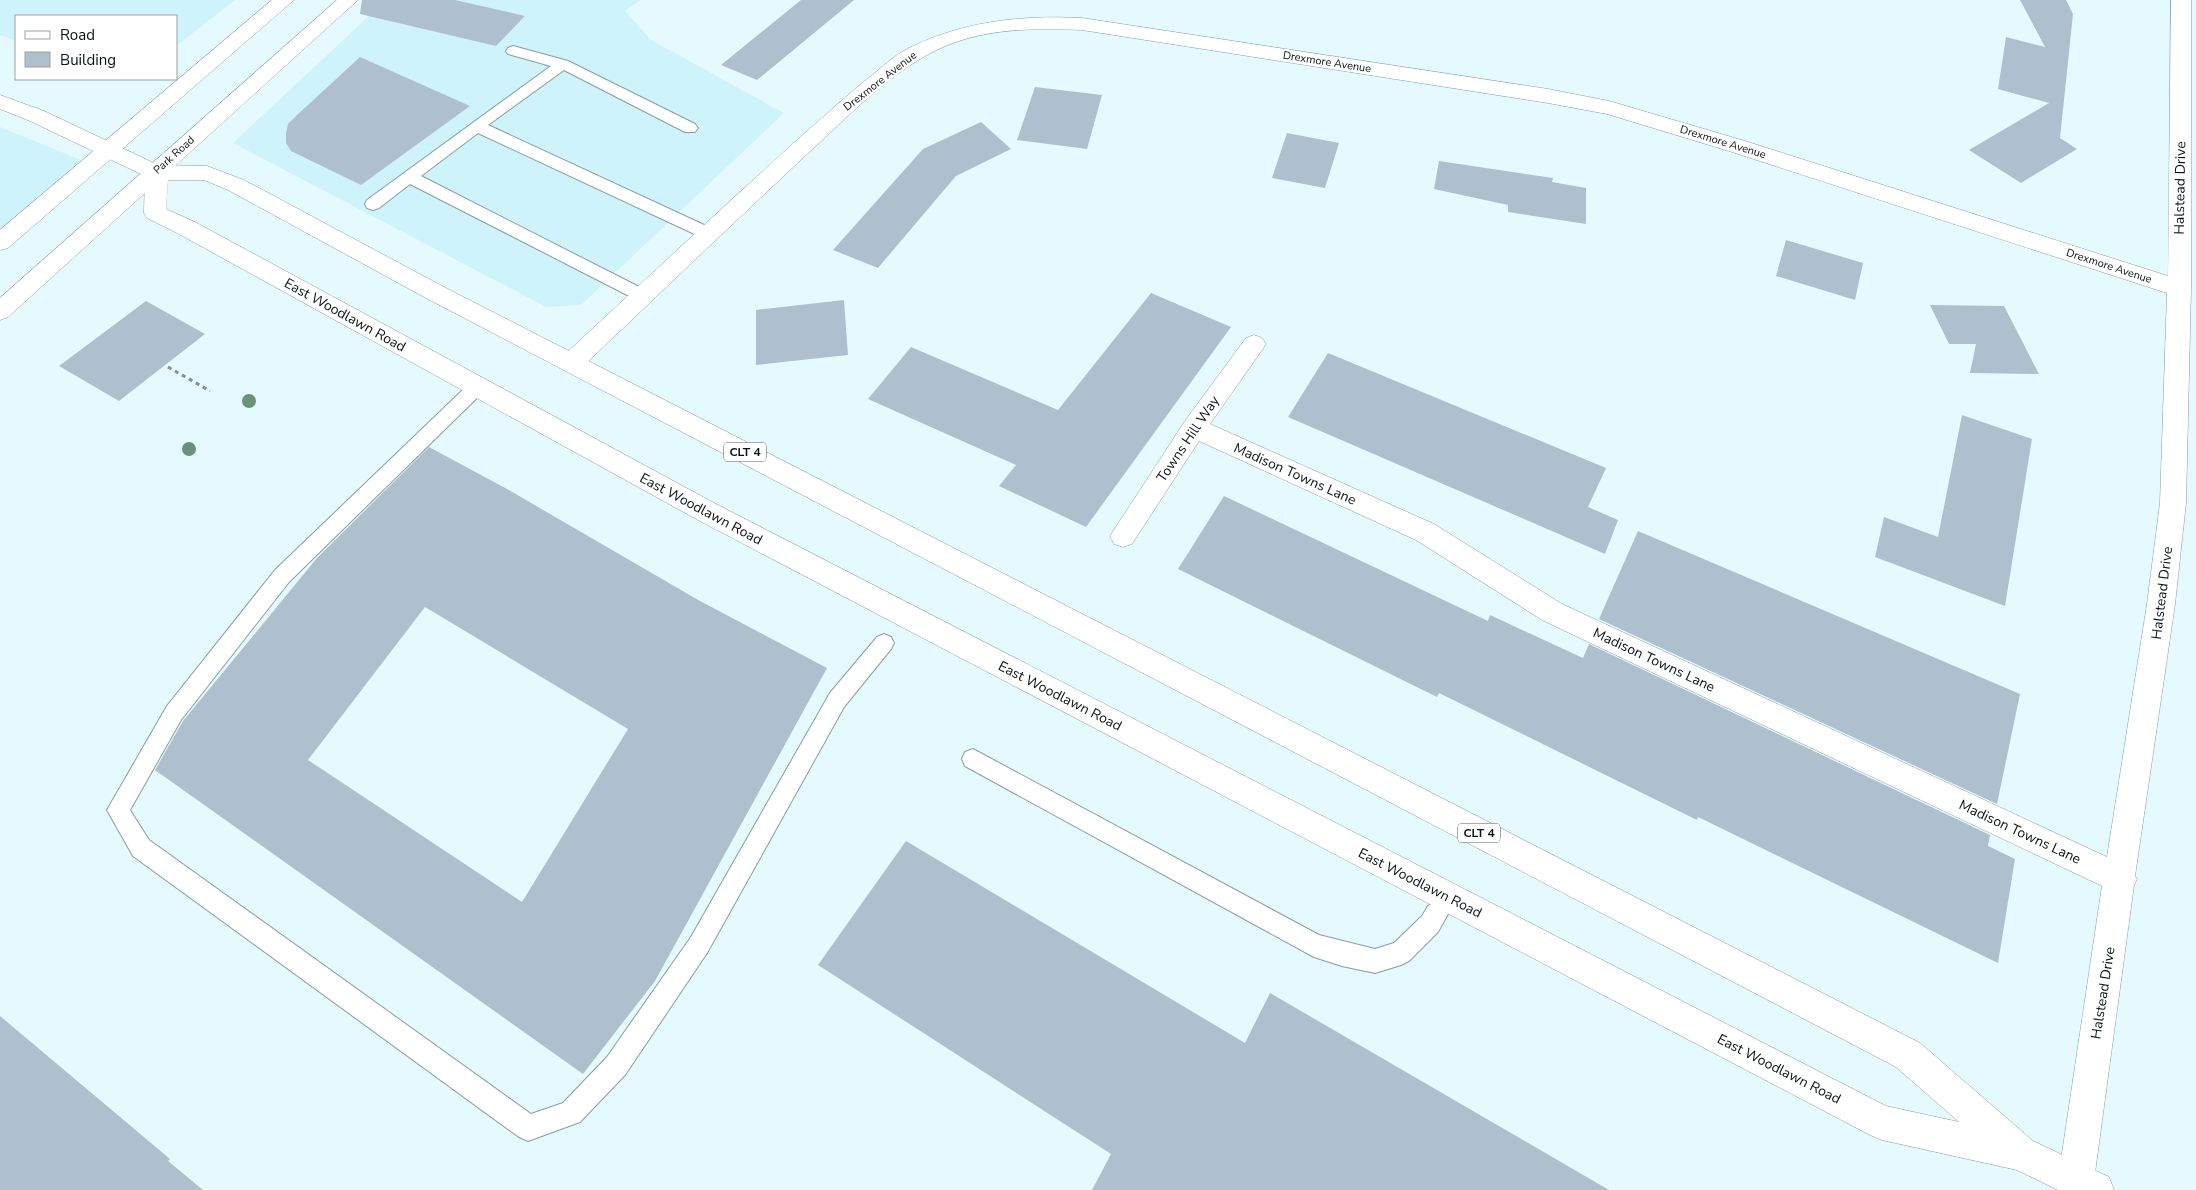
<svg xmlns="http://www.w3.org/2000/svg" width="2196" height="1190" viewBox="0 0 2196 1190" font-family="'Nunito Sans',sans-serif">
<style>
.built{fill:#cff3fa}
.building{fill:#aec0ce;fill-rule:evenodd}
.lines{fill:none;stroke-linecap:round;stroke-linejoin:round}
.lane-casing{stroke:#869ea2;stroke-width:2}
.street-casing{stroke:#869ea2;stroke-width:1}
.secondary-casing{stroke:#869ea2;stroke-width:1}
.primary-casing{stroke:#869ea2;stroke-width:1}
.path{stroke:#819194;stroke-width:3;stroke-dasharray:4 4;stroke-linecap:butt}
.lane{fill:#fff;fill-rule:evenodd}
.street{fill:#fff;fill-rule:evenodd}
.secondary{fill:#fff;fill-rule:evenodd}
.primary{fill:#fff;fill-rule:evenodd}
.tree{fill:#6b917b}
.labels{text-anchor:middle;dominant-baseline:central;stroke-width:4.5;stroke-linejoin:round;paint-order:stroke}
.far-street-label{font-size:11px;fill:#081113;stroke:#fff}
.shield{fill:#fff;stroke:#52585a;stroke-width:1}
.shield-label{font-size:12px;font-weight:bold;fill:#081113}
.street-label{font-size:14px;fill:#081113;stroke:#fff}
</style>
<rect width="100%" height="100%" fill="#e5fafe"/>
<path class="built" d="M0,0h235l-59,46v-30h-160v25l-16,-6z
M386,0h255l-16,11 26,29 133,73 -203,192 -35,2 -313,-164z
M0,127l81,33 -81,69z"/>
<path class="building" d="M362,0h93l70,16 -29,30 -136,-32z
M801,0h53l-97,80 -36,-15z
M2020,0h46l7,14 -13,124 17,11 -56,34 -52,-33 80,-47 -51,-14 8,-52 39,10z
M360,57l110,49 -109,79 -70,-34 -5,-8v-10l2,-9 8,-8z
M1035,87l67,8 -15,54 -70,-9z
M981,122l30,27 -55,27 -78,92 -45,-18 90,-101z
M1287,133l52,10 -14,45 -53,-10z
M1439,161l114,17 -1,4 34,6v36l-78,-12v-7l-74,-16z
M1786,240l77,23 -8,37 -79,-24z
M1151,293l80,34 -145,200 -87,-41 17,-21 -148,-66 43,-52 147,63z
M844,300l4,55 -92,10v-55z
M146,301l59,33 -86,67 -60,-35z
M1930,305l74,1 35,68 -69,-1 6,-29h-27z
M1328,353l278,115 -18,39 30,13 -13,34 -317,-137z
M1962,415l70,24 -27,167 -130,-49 9,-40 54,20z
M429,447l78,42 193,112 127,67 -172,313 -72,93 -428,-304 28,-49 134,-163zM425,607l203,122 -106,173 -214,-142z
M1224,496l264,125 2,-6 93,43 6,-14 401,191 -2,11 27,13 -17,104 -300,-146 -1,3 -258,-127 -2,4 -259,-128z
M1638,531l382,163 -23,110 -398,-185z
M906,841l339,202 25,-50 339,197h-517l19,-36 -293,-189z
M0,1016l170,143 -2,2 35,29h-203z"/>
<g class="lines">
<g class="lane-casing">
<path id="lane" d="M513,46l55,15 127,63 3,4 -3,4h-10l-121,-62 -76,55 227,105 2,4 -2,4 -6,2 -6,-2 -225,-105 -57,43 228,116 2,4 -2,4 -6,2 -6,-2 -227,-116 -31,24 -6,2 -6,-2 -2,-4 2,-4 184,-134 -43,-12 -2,-3 2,-3z
M477,380l6,2 3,5 -3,5 -194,190 -108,138 -51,90 19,30 382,274 32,-11 44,-46 84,-120 139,-244 47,-56 7,-3 7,3 3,6 -3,6 -47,58 -137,246 -82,122 -45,47 -52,19 -9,-4 -386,-281 -26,-46 60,-104 108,-136 196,-188z
M973,749l346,186 56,14 19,-6 28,-27 6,-10 8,-4 8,4 4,8 -10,18 -29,29 -8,4 -26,8 -33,-7 -28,-9 -349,-191 -3,-7 3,-7z"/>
</g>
<g class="street-casing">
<path id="street" d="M2171,0h20v288l-5,215 -11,101 -40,272 2,3 -3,6 -40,295 -4,10h-28l-4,-10 44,-294 -560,-266 -126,-80 -217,-99 -67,103 -9,3 -9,-3 -4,-8 75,-115 61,-83 8,-3 8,3 4,6 -4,6 -52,74 224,100 128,80 545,253 40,-253 13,-101 7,-210 -438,-142 -122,-37 -59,-11 -466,-73c-47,-2 -97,-2 -141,18 -51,23 -95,71 -136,108 -76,71 -150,142 -225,213l-9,3 -9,-3 -3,-6 3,-6c78,-72 155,-145 234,-216 26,-23 52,-47 80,-69 10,-9 21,-18 33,-24 55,-27 113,-33 173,-30l466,71 61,12 136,40 423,135z"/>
</g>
<g class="secondary-casing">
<path id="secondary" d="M272,0h22l-286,248 -8,2v-20z
M337,0h21l-350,317 -8,3v-22z"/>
</g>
<g class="primary-casing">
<path id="primary" d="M0,95l44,16 114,54 49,1 37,14 198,106 1478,757 113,98 76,36 5,13h-56l-41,-20 -135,-30 -12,-5 -1172,-615 -519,-286 -32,-16 -3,-5 1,-37 -115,-55 -30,-12zM168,180h36l24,10 198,108 1470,769 63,55 -73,-16 -1170,-602 -521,-282 -29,-13z"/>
</g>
<path class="path" d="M168,367l42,24"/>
<use href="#lane" class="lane"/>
<use href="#street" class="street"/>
<use href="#secondary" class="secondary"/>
<use href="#primary" class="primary"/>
</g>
<g class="tree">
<circle cx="249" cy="401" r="7"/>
<circle cx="189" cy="449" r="7"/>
</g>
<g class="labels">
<g class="far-street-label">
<text transform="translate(1327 62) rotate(9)">Drexmore Avenue</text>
<text transform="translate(880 81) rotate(-38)">Drexmore Avenue</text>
<text transform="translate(1723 142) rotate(17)">Drexmore Avenue</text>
<text transform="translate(174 155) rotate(-42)">Park Road</text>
<text transform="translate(2109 266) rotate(18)">Drexmore Avenue</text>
</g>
<g class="shield">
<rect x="724" y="442.5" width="42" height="19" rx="4"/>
<rect x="1458" y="823.5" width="42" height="19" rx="4"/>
</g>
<g class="shield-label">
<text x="745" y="452">CLT 4</text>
<text x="1479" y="833">CLT 4</text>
</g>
<g class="street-label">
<text transform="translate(2180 188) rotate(-89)">Halstead Drive</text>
<text transform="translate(345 315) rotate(29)">East Woodlawn Road</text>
<text transform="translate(1188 439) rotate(-56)">Towns Hill Way</text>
<text transform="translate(1295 474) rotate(24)">Madison Towns Lane</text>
<text transform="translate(701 509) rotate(28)">East Woodlawn Road</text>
<text transform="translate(2162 593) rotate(-83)">Halstead Drive</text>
<text transform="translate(1654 660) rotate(25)">Madison Towns Lane</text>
<text transform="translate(1060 696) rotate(27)">East Woodlawn Road</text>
<text transform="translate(2020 832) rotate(25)">Madison Towns Lane</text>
<text transform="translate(1420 883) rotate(27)">East Woodlawn Road</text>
<text transform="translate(2103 993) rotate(-81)">Halstead Drive</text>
<text transform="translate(1779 1069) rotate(27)">East Woodlawn Road</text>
</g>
</g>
<rect x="15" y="15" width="162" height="65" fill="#ffffff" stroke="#9ca0a1"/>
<rect x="25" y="31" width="25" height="8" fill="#ffffff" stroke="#9ca0a1"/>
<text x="60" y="40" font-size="15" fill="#081113">Road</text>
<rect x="25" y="52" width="25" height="15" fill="#aec0ce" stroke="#9ca0a1"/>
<text x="60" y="65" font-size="15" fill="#081113">Building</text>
</svg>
